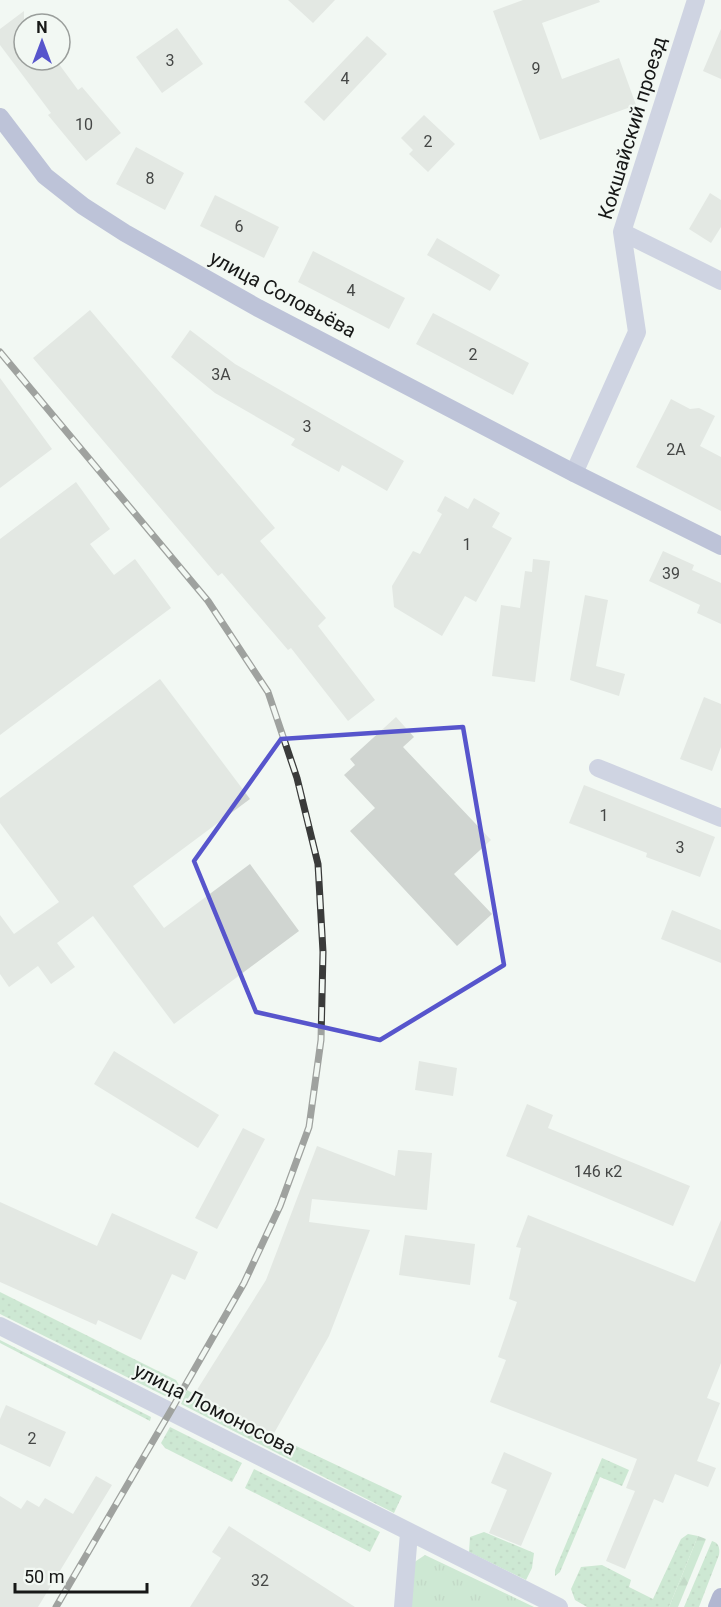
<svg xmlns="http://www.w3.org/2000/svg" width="721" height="1607" viewBox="0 0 721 1607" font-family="Roboto,sans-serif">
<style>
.grass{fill:url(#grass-dots)}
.forest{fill:url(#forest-firs)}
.park{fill:url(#park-tufts)}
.building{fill:#d0d5d1}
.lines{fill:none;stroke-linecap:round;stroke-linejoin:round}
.street{stroke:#a4a9cf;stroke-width:18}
.secondary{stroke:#7d84b9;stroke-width:18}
.primary{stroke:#6268a9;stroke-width:18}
.rail-casing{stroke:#3a3b3a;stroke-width:7}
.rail{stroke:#f2f8f3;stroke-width:4.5;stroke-dasharray:14;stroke-linecap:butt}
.marked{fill:none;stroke:#5755cc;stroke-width:4.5;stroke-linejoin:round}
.labels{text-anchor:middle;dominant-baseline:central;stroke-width:4.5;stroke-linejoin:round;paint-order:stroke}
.number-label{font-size:16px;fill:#454746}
.street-label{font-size:20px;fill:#171817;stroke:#f2f8f3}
</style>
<defs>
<pattern id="grass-dots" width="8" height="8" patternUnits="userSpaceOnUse" patternTransform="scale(1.5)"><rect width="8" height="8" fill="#a1d5ad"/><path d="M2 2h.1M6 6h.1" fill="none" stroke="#8ab694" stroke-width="1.8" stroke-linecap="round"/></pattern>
<pattern id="forest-firs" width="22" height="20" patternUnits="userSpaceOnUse" patternTransform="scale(1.5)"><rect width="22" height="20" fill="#a1d5ad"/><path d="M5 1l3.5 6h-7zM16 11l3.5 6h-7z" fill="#8ab694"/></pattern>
<pattern id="park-tufts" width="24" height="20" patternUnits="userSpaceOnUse" patternTransform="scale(1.5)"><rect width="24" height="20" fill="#a1d5ad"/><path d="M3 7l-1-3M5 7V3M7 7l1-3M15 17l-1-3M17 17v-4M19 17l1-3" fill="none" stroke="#8ab694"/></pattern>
</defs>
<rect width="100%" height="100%" fill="#f2f8f3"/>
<path class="grass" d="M0,1292l176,88 3,5 -8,14 -171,-85z
M0,1340l151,77 -1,4 -150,-78z
M187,1390l86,45 129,61 -8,17 -213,-109z
M170,1427l72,36 -10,19 -67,-34 -4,-5z
M602,1458l27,12 -7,16 -22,-9 -40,95 -5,4v-6z
M254,1469l126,63 -10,20 -125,-64z
M484,1532l50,21 -2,15 -6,12 -57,-28 1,-15z
M688,1534l10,2 -29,71h-82l-12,-7 -4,-11 10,-22 21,-2 29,15 -2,7 24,12 28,-60z
M712,1541c7,2 8,7 7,14l-20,52h-15z"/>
<path class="forest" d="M698,1536l8,3 -28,68h-9z"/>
<path class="park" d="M425,1555l109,52h-125l4,-44z"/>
<path class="building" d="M288,0h47l-22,23z
M523,0h76l1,2 -58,21 20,56 57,-21 17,47 -96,35 -47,-129z
M24,11v49h32l22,30 4,-3 39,46 -35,28 -38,-46 3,-2 -51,-68v-16z
M177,28l26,36 -41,29 -26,-36z
M721,29v50l-18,-8z
M367,36l20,18 -63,67 -20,-19z
M424,115l31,29 -27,28 -19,-18 4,-4 -12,-12z
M136,147l48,26 -19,37 -49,-26z
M710,193l11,7v27l-10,16 -22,-14z
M215,195l64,32 -15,31 -64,-32z
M437,238l63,37 -10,16 -63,-36z
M313,251l92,47 -16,31 -91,-47z
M90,310l185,218 -15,13 66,77 -8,8 57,74 -27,21 -57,-73 -3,2 -66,-77 -4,3 -185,-218z
M433,313l96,50 -16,32 -97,-51z
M190,330l45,34 169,97 -17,30 -45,-26 -3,7 -48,-27 4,-6 -80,-46 -44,-36z
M0,378l52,71 -52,39z
M671,399l19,10 9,-1 16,8 -15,30 21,11v54l-85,-44z
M76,482l34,47 -20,15 24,31 21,-16 36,49 -171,127v-196z
M445,496l23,13 6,-11 26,15 -8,14 20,11 -36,64 -11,-6 -23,40 -48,-29 -2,-21 21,-35 7,3 22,-40 -5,-3z
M663,551l31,14 -2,5 29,13v41l-24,-11 3,-8 -51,-24z
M533,559l17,2 -15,121 -43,-6 9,-71 19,3 5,-37 7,1z
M585,595l23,5 -12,66 29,8 -6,22 -49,-16z
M160,679l90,120 -117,87 31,42 86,-64 49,67 -125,93 -81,-108 -36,27 18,24 -24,17 -13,-18 -29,21 -9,-13v-59l14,19 45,-32 -59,-79v-25z
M704,697l17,7v43l-9,24 -32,-12z
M396,717l18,20 -11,10 88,93 -37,34 38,40 -35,32 -107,-115 25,-23 -31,-33 11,-10 -5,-6z
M584,785l131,52 -15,40 -54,-20 1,-4 -78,-30z
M672,910l49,20v33l-60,-24z
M114,1051l105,64 -21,33 -104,-64z
M419,1061l38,7 -4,28 -38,-6z
M527,1104l26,11 -5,13 142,58 -17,40 -167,-70z
M243,1128l22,11 -48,90 -22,-11z
M317,1146l78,30 3,-26 34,3 -5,57 -115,-11 -3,23 61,8 -41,106 -56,99 -78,-42 71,-113z
M0,1202l97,44 15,-33 86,39 -13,28 -13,-6 -31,66 -43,-20 -2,5 -96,-43z
M528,1215l167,67 26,-62v143l-14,35 13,5 -23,58 19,7 -8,19 -33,-13 -12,29 -9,-4 -29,70 -19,-8 29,-70 -9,-3 11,-29 -147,-57 16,-42 -8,-3 19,-55 -8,-3 12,-51 -5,-1z
M405,1235l70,9 -5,41 -71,-10z
M6,1405l60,27 -16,35 -50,-23v-25z
M504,1452l48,21 -31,73 -32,-13 18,-43 -16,-7z
M96,1476l16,9 -74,122h-38v-111l21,13 6,-9 12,7 6,-9 28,16z
M229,1526l126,81h-165l31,-49 -9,-6z"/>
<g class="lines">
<path class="street" d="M622,232l99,49
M574,473l63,-141 -15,-100 74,-232
M598,768l123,50
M0,1326l559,281
M403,1607l6,-74"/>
<path class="secondary" d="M0,117l45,59 38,30 42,27 133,75 316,165 147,73"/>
<path class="primary" d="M717,1607l4,-10"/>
<g class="rail-casing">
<path id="rail" d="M0,352l208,249 60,91 29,86 21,86 5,88 -2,88 -12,87 -29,79 -36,77 -74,129 -114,195"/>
</g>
<use href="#rail" class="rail"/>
</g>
<path d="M0 0H721V1607H0ZM463,727l41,238 -124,75 -124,-28 -62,-151 87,-122z" fill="#f2f8f3" fill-opacity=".55" fill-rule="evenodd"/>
<path class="marked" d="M463,727l41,238 -124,75 -124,-28 -62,-151 87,-122z"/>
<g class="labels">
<g class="number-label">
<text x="170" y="60">3</text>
<text x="536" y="68">9</text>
<text x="345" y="78">4</text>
<text x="84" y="124">10</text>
<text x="428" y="141">2</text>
<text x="150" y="178">8</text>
<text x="239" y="226">6</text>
<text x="351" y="290">4</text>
<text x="473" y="354">2</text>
<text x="221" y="374">3А</text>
<text x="307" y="426">3</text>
<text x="676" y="449">2А</text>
<text x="467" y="544">1</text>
<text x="671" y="573">39</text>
<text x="604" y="815">1</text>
<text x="680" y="847">3</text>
<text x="598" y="1171">146 к2</text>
<text x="32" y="1438">2</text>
<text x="260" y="1580">32</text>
</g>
<g class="street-label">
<text transform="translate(632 128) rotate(-73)">Кокшайский проезд</text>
<text transform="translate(283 294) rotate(28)">улица Соловьёва</text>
<text transform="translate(215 1409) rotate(27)">улица Ломоносова</text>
</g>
</g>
<g transform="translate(42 42)"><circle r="28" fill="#f2f8f3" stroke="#9a9e9b" stroke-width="1.5"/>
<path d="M0-4.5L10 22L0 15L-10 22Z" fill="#5755cc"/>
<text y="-9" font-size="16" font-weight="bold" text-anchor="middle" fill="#171817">N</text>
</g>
<path d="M15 1583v9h132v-9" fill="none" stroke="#171817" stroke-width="3"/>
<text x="24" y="1583" font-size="18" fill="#171817" stroke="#f2f8f3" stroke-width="4.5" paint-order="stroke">50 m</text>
</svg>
